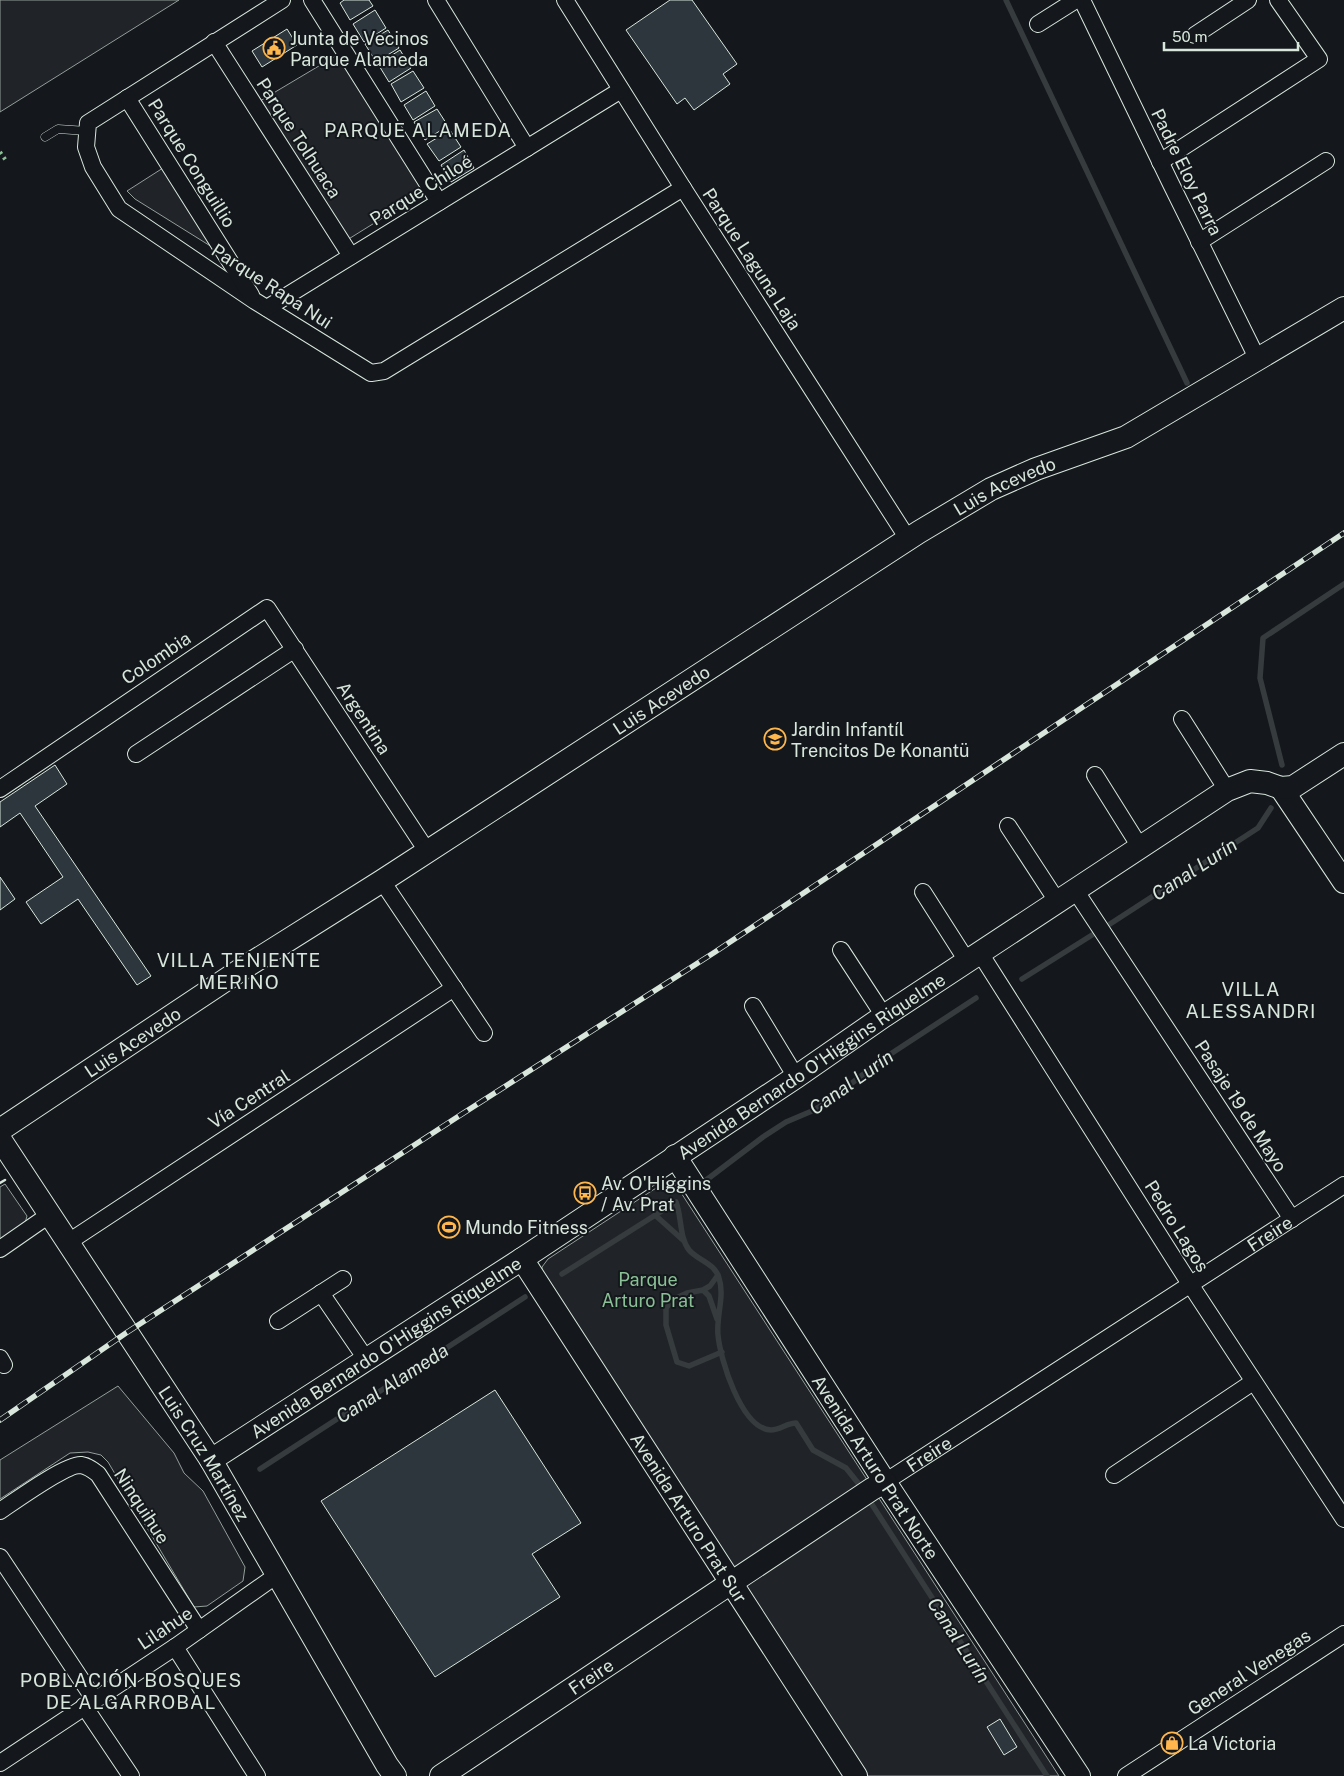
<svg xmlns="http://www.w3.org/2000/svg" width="1344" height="1776" viewBox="0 0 1344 1776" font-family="'Public Sans',sans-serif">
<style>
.green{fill:#202428;stroke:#939e99}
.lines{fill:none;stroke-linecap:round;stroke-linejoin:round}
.stream{stroke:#363b3e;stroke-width:5.5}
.building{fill:#2c363c;stroke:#d8e6dc}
.lane-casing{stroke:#d8e6dc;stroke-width:9}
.street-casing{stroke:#d8e6dc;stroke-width:18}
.secondary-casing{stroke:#d8e6dc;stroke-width:24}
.lane{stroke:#14181c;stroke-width:8}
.street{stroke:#14181c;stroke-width:16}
.secondary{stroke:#14181c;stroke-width:22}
.rail-casing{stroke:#d8e6dc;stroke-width:5.5}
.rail{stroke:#14181c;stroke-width:4;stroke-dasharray:11;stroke-linecap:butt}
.hedge{stroke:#8ac095;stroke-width:4;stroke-dasharray:2.5 4;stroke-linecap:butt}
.wall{stroke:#d8e6dc;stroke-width:2.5}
.labels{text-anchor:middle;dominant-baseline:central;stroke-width:4;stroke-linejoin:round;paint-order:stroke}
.poi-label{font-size:18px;fill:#d8e6dc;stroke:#14181c;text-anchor:start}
.street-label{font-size:18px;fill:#d8e6dc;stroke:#14181c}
.park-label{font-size:18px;fill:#8ac095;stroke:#14181c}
.neighbourhood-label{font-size:19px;letter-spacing:1px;fill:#d8e6dc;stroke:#14181c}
.water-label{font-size:19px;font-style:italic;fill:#d8e6dc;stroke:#14181c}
</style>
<rect width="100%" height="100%" fill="#14181c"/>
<path class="green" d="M0,0h179l-179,112z
M339,54l87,137 -79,49 -87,-139z
M163,168l49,79 -77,-48 -8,-8z
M665,1183l11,2 383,591h-191l-326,-502v-7l6,-8 105,-69z
M5,1184l22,32 -2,7 -25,16v-52z
M118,1386l56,67 10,20 19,18 42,76 -2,14 -36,25 -13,1 -86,-145 -7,-7 -13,-3 -18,1 -70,46v-39z"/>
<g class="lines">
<path class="stream" d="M1006,0l181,383
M1282,765l-22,-87 3,-40 81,-54
M1110,924l148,-96 13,-20
M1022,979l70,-44
M701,1184l62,-47 23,-15 26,-11 15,-9 59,-45 90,-59
M655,1215l29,26
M562,1274l114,-72c6,15 3,35 13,48 8,10 26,13 30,28 6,18 -3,38 -1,57 2,23 23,94 53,95 9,0 16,-7 25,-7l17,27 33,18 12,15
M718,1275l-8,11 -7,4 -16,3 -13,6 -8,9v17l11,37 12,4 33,-14
M703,1290l6,6 8,23
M260,1469l265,-172
M871,1503l176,273"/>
</g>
<path class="building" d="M344,0h25l4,6 -23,14 -10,-17z
M670,0h22l45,64 -14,10 7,10 -36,26 -9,-12 -8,6 -51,-74z
M375,10l11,18 -22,14 -11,-18z
M287,29l10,16 -35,22 -10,-16z
M388,30l11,18 -23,14 -11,-18z
M400,50l11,18 -22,14 -11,-18z
M413,71l11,17 -23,14 -10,-18z
M426,91l9,15 -22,14 -9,-15z
M437,109l11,17 -23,14 -11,-18z
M450,130l11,17 -22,14 -12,-17z
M464,150l10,18 -23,14 -10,-17z
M55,765l12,19 -32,22 116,170 -14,9 -59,-86 -37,25 -15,-22 37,-25 -43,-64 -20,14v-25z
M0,877l15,22 -15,11z
M495,1390l86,133 -49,31 28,43 -125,80 -114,-176z
M1000,1719l17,28 -13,8 -17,-28z"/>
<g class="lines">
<g class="lane-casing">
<path id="lane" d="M45,137l13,-8 29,2"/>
</g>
<g class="street-casing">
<g id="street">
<path d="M282,0l-194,123 -2,24 7,20 26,42 136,92 116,72 13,-2 299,-183"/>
<path d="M312,0l127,202"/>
<path d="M436,0l91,148"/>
<path d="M565,0l118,188 225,351"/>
<path d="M1082,0l89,184 87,176"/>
<path d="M1038,24l38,-24"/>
<path d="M1195,35l53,-35"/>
<path d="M214,42l137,214"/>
<path d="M127,98l124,197"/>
<path d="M1160,162l159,-103 -41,-59"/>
<path d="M1199,242l127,-81"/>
<path d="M267,308l354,-218"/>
<path d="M1182,719l45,71"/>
<path d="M136,754l159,-105"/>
<path d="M1095,775l45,72"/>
<path d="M0,789l267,-181 160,243"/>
<path d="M1008,826l49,75"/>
<path d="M382,881l102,152"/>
<path d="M1075,890l217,329"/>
<path d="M923,892l44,69"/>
<path d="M841,950l43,66"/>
<path d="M980,953l210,331 154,235"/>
<path d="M753,1006l43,71"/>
<path d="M67,1243l387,-255"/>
<path d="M0,1249l49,-34"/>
<path d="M321,1293l45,66"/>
<path d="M278,1321l65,-42"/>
<path d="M0,1358l4,7"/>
<path d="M1114,1475l139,-93"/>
<path id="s1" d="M885,1482l459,-297"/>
<path d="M0,1511c15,-10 66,-47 81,-46 7,1 12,5 17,9l101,156"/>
<path d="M0,1557l94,142"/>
<path d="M175,1647l82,129"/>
<path d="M84,1706l47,70"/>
<path d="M0,1763l175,-116 102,-72"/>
<path d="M1126,1776l218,-142"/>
</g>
</g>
<g class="secondary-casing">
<g id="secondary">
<path d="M1281,788l63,94"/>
<path id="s2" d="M0,1130l239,-159 143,-90 537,-349 72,-43 45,-20 90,-32 218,-129"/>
<path id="s3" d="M0,1139l211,321 176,305 8,11"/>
<path id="s4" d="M675,1156l210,326 194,294"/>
<path id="s5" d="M522,1259l334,517"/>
<path id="s6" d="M211,1460l311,-201 274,-182 88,-61 343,-226 23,-9 17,2 14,5 12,-1 51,-33"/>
<path id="s7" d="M441,1776l431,-287 13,-7"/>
</g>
</g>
<use href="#lane" class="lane"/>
<use href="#street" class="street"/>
<use href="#secondary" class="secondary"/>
<g class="rail-casing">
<path id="rail" d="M0,1420l126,-87 336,-219 253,-162 629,-419"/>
</g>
<use href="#rail" class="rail"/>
<path class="hedge" d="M0,152l7,10"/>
<path class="wall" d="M0,1183l5,-3"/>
</g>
<defs>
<g id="civic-ring" transform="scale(1.125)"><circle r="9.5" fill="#14181c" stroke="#ffb74d" stroke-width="1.5"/><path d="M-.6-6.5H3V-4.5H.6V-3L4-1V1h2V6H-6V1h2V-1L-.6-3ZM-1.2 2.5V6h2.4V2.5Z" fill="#ffb74d"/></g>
<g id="school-ring" transform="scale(1.125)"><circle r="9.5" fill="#14181c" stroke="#ffb74d" stroke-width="1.5"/><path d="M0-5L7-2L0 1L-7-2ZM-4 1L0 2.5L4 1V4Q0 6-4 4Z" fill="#ffb74d"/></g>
<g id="bus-ring" transform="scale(1.125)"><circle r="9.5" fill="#14181c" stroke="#ffb74d" stroke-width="1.5"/><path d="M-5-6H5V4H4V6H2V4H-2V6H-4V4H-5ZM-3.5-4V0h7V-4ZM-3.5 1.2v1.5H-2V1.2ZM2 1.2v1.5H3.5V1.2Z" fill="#ffb74d"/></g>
<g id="stadium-ring" transform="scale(1.125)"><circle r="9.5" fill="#14181c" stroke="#ffb74d" stroke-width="1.5"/><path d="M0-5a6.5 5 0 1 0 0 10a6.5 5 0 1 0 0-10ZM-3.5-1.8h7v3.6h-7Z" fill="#ffb74d"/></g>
<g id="shop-ring" transform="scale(1.125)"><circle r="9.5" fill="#14181c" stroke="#ffb74d" stroke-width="1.5"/><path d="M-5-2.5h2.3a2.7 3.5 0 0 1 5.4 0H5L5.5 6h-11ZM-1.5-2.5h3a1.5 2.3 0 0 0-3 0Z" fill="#ffb74d"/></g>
</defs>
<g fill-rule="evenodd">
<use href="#civic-ring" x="274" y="48"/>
<use href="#school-ring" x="775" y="739"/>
<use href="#bus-ring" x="585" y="1193"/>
<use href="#stadium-ring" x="449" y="1227"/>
<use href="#shop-ring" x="1172" y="1743"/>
</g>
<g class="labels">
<g class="poi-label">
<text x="290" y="38">Junta de Vecinos<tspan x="290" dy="21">Parque Alameda</tspan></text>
<text x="791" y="729">Jardin Infantíl<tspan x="791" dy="21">Trencitos De Konantü</tspan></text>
<text x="601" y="1183">Av. O'Higgins<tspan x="601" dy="21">/ Av. Prat</tspan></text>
<text x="465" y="1227">Mundo Fitness</text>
<text x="1188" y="1743">La Victoria</text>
</g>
<g class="street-label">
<text transform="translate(299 138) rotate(57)">Parque Tolhuaca</text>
<text transform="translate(192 163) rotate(58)">Parque Conguillio</text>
<text transform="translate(1187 172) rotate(64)">Padre Eloy Parra</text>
<text transform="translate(421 190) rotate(-32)">Parque Chiloé</text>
<text transform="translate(752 259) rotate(57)">Parque Laguna Laja</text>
<text transform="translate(272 286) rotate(33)">Parque Rapa Nui</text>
<text stroke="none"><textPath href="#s2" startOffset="1194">Luis Acevedo</textPath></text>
<text transform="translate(156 658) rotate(-34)">Colombia</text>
<text stroke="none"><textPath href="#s2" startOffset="789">Luis Acevedo</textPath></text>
<text transform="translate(364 718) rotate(57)">Argentina</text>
<text stroke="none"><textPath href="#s2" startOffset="159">Luis Acevedo</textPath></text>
<text stroke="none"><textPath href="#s6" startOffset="718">Avenida Bernardo O'Higgins Riquelme</textPath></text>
<text transform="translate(249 1099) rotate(-33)">Vía Central</text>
<text transform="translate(1241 1106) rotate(57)">Pasaje 19 de Mayo</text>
<text transform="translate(1177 1226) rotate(58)">Pedro Lagos</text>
<text stroke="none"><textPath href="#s1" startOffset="458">Freire</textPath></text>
<text stroke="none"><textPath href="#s6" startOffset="208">Avenida Bernardo O'Higgins Riquelme</textPath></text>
<text stroke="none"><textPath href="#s3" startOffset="375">Luis Cruz Martínez</textPath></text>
<text stroke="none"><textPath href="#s1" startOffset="52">Freire</textPath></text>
<text stroke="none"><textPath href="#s4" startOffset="370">Avenida Arturo Prat Norte</textPath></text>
<text transform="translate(142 1506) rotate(57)">Ninquihue</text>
<text stroke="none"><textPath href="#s5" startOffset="308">Avenida Arturo Prat Sur</textPath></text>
<text transform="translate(165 1628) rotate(-34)">Lilahue</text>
<text transform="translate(1249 1672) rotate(-33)">General Venegas</text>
<text stroke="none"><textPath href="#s7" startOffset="180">Freire</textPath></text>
</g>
<g class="park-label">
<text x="648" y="1279">Parque<tspan x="648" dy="21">Arturo Prat</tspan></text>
</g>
<g class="neighbourhood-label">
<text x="418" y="130">PARQUE ALAMEDA</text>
<text x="239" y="960">VILLA TENIENTE<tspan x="239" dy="22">MERINO</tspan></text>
<text x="1251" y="989">VILLA<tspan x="1251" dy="22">ALESSANDRI</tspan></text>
<text x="131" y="1680">POBLACIÓN BOSQUES<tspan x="131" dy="22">DE ALGARROBAL</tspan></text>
</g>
<g class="water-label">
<text transform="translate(1194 869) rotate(-33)">Canal Lurín</text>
<text transform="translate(851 1082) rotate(-35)">Canal Lurín</text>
<text transform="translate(392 1383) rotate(-33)">Canal Alameda</text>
<text transform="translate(959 1640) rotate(57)">Canal Lurín</text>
</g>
</g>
<path d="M1164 42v8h134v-8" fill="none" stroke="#d8e6dc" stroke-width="2.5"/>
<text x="1172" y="42" font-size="15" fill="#d8e6dc" stroke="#14181c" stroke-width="4" paint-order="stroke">50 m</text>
</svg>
